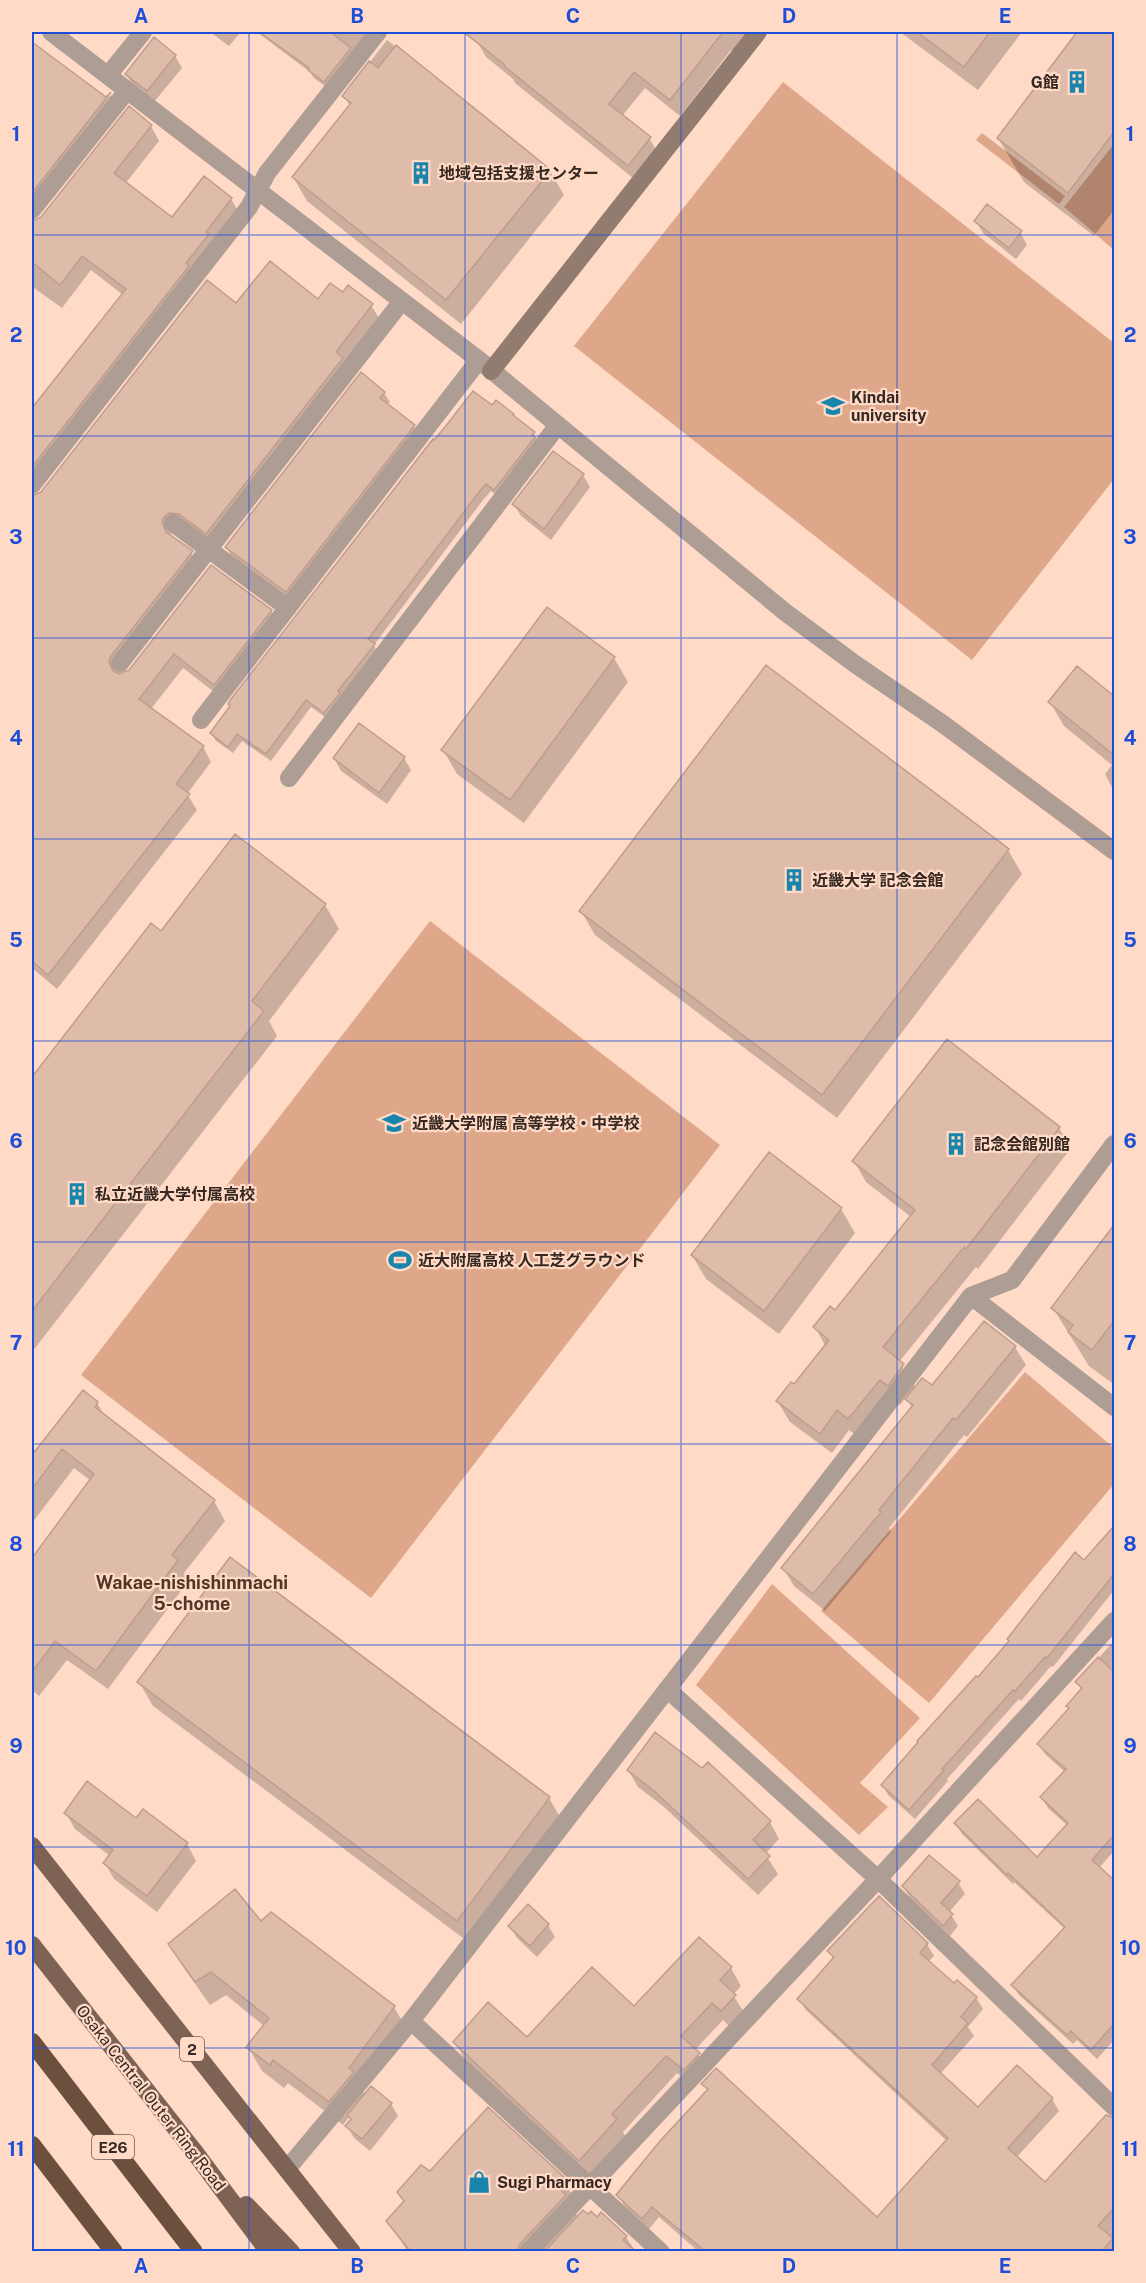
<svg xmlns="http://www.w3.org/2000/svg" width="1146" height="2283" viewBox="0 0 1146 2283" font-family="'Public Sans','Noto Sans JP',sans-serif">
<style>
.green{fill:#dea789}
.shadow{fill:#0003}
.building{fill:#dfbca9;stroke:#c09d8b;stroke-width:1.5}
.lines{fill:none;stroke-linecap:round;stroke-linejoin:round}
.street{stroke:#ad9d95;stroke-width:18}
.secondary{stroke:#927b6f;stroke-width:18}
.primary{stroke:#7e6355;stroke-width:18}
.highway{stroke:#6d4f3e;stroke-width:18}
.grid{fill:none;stroke:#1d4ed8;stroke-width:1.5;stroke-opacity:0.55}
.labels{text-anchor:middle;dominant-baseline:central;stroke-width:4.5;stroke-linejoin:round;paint-order:stroke}
.shield{fill:#ffdac6;stroke:#725d52;stroke-width:1.5}
.shield-label{font-size:15px;font-weight:bold;fill:#362821}
.poi-label{font-size:16px;font-weight:bold;fill:#362821;stroke:#ffdac6;text-anchor:start}
.street-label{font-size:16px;fill:#362821;stroke:#ffdac6}
.neighbourhood-label{font-size:18px;font-weight:bold;fill:#523626;stroke:#ffdac6}
.neatline{fill:none;stroke:#1d4ed8;stroke-width:2}
.grid-label{font-size:20px;text-anchor:middle;font-weight:bold;fill:#1d4ed8}
</style>
<rect width="100%" height="100%" fill="#ffdac6"/>
<path class="green" d="M783,82l331,261v136l-142,181 -398,-314z
M982,133l83,63 -6,8 -83,-64z
M1114,144v106l-50,-43z
M430,921l290,224 -349,453 -290,-223z
M1025,1372l89,76v36l-185,219 -108,-92z
M772,1584l148,134 -60,65 28,24 -29,28 -163,-150z"/>
<path class="shadow" d="M210,32h31l-12,14z
M257,32h115l-43,57 -15,-11 -4,-6z
M462,32h291l-17,22 -5,-4 -51,66 -35,-28 -23,28 27,22 10,17 -21,27 -123,-99 -2,-4 -27,-22 -7,-12z
M900,32h122l-44,58z
M1079,32h35v178l-20,26 -70,-54 -26,-44z
M387,40l163,131 14,24 -103,129 -154,-123 -14,-24 57,-71 -6,-10z
M32,44l74,55 5,-4 8,13 -87,110z
M175,56l7,12 -28,34 -21,-16 -7,-12z
M151,126l8,15 -34,43 47,35 32,-41 27,21 9,15 -208,279v-83l91,-115 -32,-25 -29,38 -28,-20 -2,3v-69h4z
M976,221l44,11 7,13 -11,14 -33,-26z
M343,295l28,10 9,15 -165,228 -43,-16 -2,5 21,16 9,14 -83,110 154,-66 8,15 -56,73 -40,-31 -32,41 52,38 8,15 -24,32 10,16 -140,179 -25,-21v-470l10,-5 194,-188 83,-4z
M384,393l6,9 -3,3 27,21 5,9 -128,166 -59,-44 -6,-10z
M533,433l5,8 -39,56 -8,-6 -8,9 -109,145 4,8 -49,67 -18,-13 -40,54 -29,-20 -9,12 -17,-12 -5,-8z
M583,475l7,12 -39,53 -30,-24 -7,-12z
M614,658l14,24 -104,141 -67,-49 -14,-24z
M1077,668l37,30v93l-9,-17 7,-9 -48,-39 -14,-24z
M334,758h70l7,12 -24,34 -46,-33z
M1008,850l14,24 -185,244 -242,-183 -14,-24z
M325,905l14,24 -70,92 8,15 -245,316v-273l119,-154 10,8z
M1059,1128l12,20 -93,121 -2,-2 -77,95 17,26 16,-1 83,-40 11,18 -59,72 -3,-2 -75,93 2,4 -66,79 -31,-25 -11,-18 130,-159 -7,-12 -6,8 -8,-6 -31,40 -12,-9 -17,23 -42,-31 -12,-20 16,-16 32,-39 -11,-20 20,-15 76,-95 -45,-35 -12,-21z
M769,1154l72,55 14,24 -76,101 -73,-55 -14,-24z
M1114,1228v153l-2,2 -23,-17 -36,-58z
M97,1403l8,13 109,85 11,20 -41,52 5,7 -81,109 -41,-29 -28,36 -7,-6v-130l59,-79 -17,-13 -42,55v-75l4,4z
M1114,1528v62l-61,77 -2,-1 -30,35 -2,-2 -72,80 1,2 -33,38 -27,-24 -5,-10z
M1114,1641v210l-15,17 15,14v158l-17,19 -20,-19 -4,4 -54,-49 -6,-10 52,-56 -51,-47 -1,2 -51,-50 -6,-10 81,35 31,-33 -20,-18 -6,-10 23,-26 -20,-18 -6,-10 31,-35 12,-18 -5,-9z
M139,1682l410,116 14,24 -92,122 -318,-238z
M628,1770l142,52 9,17 -14,15 13,20 -20,21 -94,-88 -26,-20z
M66,1813l71,7 50,24 9,17 -39,51 -43,-33 -9,-16 5,-7 -35,-27z
M958,1882l7,12 -16,18 9,14 -8,10 -40,-38 -7,-12z
M271,1914l123,93 14,24 -45,60 3,4 25,9 7,12 -28,35 -16,-13 -7,-12 5,-5 -3,-4 -6,8 -55,-42 -4,5 -22,-17 -14,-24 16,-21 -38,-31 -16,10 -26,-37 -14,-24 91,-21z
M548,1925l7,12 -18,20 -20,-19 -7,-12z
M927,1944l7,12 -6,6 27,23 21,13 7,11 -15,18 6,9 -34,38 38,35 39,-42 35,32 7,12 -43,47 30,26 60,-67 8,7v128h-415l-40,-35 -10,12 -24,-22 -7,-12 90,-104 -5,-7 174,135 70,-78 -141,-131 -7,-11 34,-40 -4,-8z
M731,1968l10,18 -8,9 12,19 -13,15 -9,-9 -28,30 14,22 -14,15 -18,-14 -54,59 3,6 -36,40 -125,-118 -10,-18 72,-3 107,-31z
M430,2173l132,5 12,20 -4,5 8,14 48,20 10,15h-228l-20,-31z"/>
<path class="building" d="M259,32h71l21,16 -27,34 -16,-12 1,-2z
M464,32h259l-53,68 -36,-28 -25,32 42,33 -23,29 -124,-100 1,-1z
M917,32h73l-26,35z
M1077,32h37v100l-46,61 -71,-55z
M154,37l22,18 -29,36 -22,-17z
M32,42l74,55 5,-5 -79,101z
M396,45l155,125 -105,130 -154,-123 59,-74 -9,-7 27,-35 9,7z
M129,106l23,19 -38,48 58,44 32,-41 28,22 -26,34 3,2 -23,29 3,3 -157,201v-59l94,-119 -44,-33 -22,29 -28,-23v-41l9,-4z
M987,204l35,27 -13,17 -35,-27z
M270,261l48,38 12,-16 13,9 5,-7 25,19 -37,48 7,6 -137,176 -27,-20 -10,-1 -5,4 -2,5 4,10 27,19 -82,105 -2,6 4,9 6,3 10,-4 82,-105 61,45 -58,75 -40,-31 -35,45 65,47 -28,38 14,10 -142,181 -16,-14v-465l9,-4 166,-212 29,23z
M361,372l24,20 -5,6 35,27 -129,167 -61,-45z
M473,391l19,14 4,-5 18,14 -1,1 22,17 -3,3 3,2 -41,53 -8,-6 -7,8 -111,147 7,5 -37,47 2,2 -16,20 -18,-13 -40,54 -29,-20 -9,13 -18,-14 20,-27 -2,-2 3,-5 202,-260 1,1 11,-13z
M553,451l31,23 -40,55 -32,-25z
M547,607l68,50 -105,143 -69,-50z
M766,665l243,184 -187,246 -243,-184z
M1077,666l37,30v59l-66,-53z
M359,723l46,34 -26,36 -46,-35z
M235,834l91,70 -74,97 12,10 -232,300v-234l119,-154 10,8z
M947,1039l113,88 -94,122 -2,-2 -81,100 21,17 -16,22 -8,-6 -32,39 -11,-9 -17,24 -44,-33 15,-19 3,2 35,-44 -16,-13 17,-21 5,4 80,-100 -63,-49z
M769,1152l73,56 -78,103 -73,-56z
M1114,1225v96l-22,29 -24,-18 5,-7 -22,-17z
M984,1321l32,25 -60,74 -3,-2 -74,92 2,2 -68,82 -32,-26 132,-163 -8,-6 17,-21 10,7z
M83,1390l15,12 -3,5 120,93 -43,55 6,5 -82,111 -41,-30 -23,31v-114l62,-84 -32,-25 -30,40v-34z
M1114,1526v48l-67,84 -2,-1 -30,34 -2,-1 -71,79 2,1 -35,40 -28,-25 37,-43 -1,-1 59,-65 2,1 31,-36 -2,-2 68,-87 9,8z
M230,1557l320,240 -93,124 -320,-239z
M1098,1657l16,15v163l-22,25 22,20v144l-23,26 -20,-19 -4,4 -56,-50 54,-58 -57,-54 -1,2 -53,-52 24,-24 59,58 31,-34 -28,-26 26,-28 -29,-25 32,-36 -3,-2 16,-18 -7,-6z
M655,1732l47,36 6,-6 63,59 -18,19 17,16 -22,23 -95,-89 -26,-20z
M87,1781l49,37 7,-9 45,34 -41,53 -44,-33 10,-13 -49,-37z
M929,1855l31,26 -19,22 12,11 -10,12 -41,-40z
M235,1889l26,32 10,-9 124,94 -46,62 5,4 -25,30 -56,-42 -3,5 -24,-18 23,-29 -58,-46 -16,10 -27,-38z
M879,1896l49,47 -8,10 34,30 3,-3 20,17 -16,20 7,6 -36,42 46,42 39,-42 36,33 -45,50 37,34 61,-67 8,3v90l-16,18 15,12 -12,14h-395l-54,-45 -10,12 -26,-24 44,-54 48,-52 -7,-5 15,-16 161,149 71,-79 -151,-139 37,-42 -7,-6z
M528,1904l21,20 -19,22 -22,-20z
M699,1937l33,30 -12,13 16,15 -15,16 -9,-8 -31,33 19,17 -16,17 -18,-14 -54,58 5,5 -38,42 -126,-119 35,-40 39,35 65,-70 42,39z
M371,2086l21,17 -30,36 -17,-13 6,-7 -4,-4z
M488,2107l76,70 -8,8 10,10 -46,49 -3,8h-106l-25,-31 18,-20 -7,-9 24,-27 9,6z
M583,2210l5,4 3,-3 6,6 4,-5 26,24 -4,4 13,12h-92z"/>
<g class="lines">
<path class="street" d="M51,32l428,328 306,252 70,52 88,60 171,127
M109,74l34,-42
M32,210l95,-119
M32,485l217,-278 18,-34 111,-141
M173,523l115,85
M120,663l282,-362
M201,720l278,-360
M289,778l269,-353
M971,1296l143,111
M667,1689l211,190 236,228
M411,2021l250,231
M287,2169l124,-148 560,-725 41,-16 102,-136
M528,2252l350,-373 236,-258"/>
<path class="secondary" d="M491,371l267,-339"/>
<path class="primary" d="M32,1846l320,406
M32,1945l161,205 76,102
M246,2205l45,47"/>
<path class="highway" d="M32,2042l162,210
M32,2145l82,107"/>
</g>
<path class="grid" d="M249,32v2220M465,32v2220M681,32v2220M897,32v2220M32,235h1082M32,436h1082M32,638h1082M32,839h1082M32,1041h1082M32,1242h1082M32,1444h1082M32,1645h1082M32,1847h1082M32,2048h1082"/>
<defs>
<g id="building-bare" transform="scale(1.8)"><path d="M-4-6H4V6H1V3H-1V6H-4ZM-2.5-4.3h1.7v1.8h-1.7ZM.8-4.3h1.7v1.8H.8ZM-2.5-1h1.7V.8h-1.7ZM.8-1h1.7V.8H.8Z" fill="#1984ac" stroke="#ffdac6" stroke-width="2.5" paint-order="stroke"/></g>
<g id="university-bare" transform="scale(1.8)"><path d="M0-5L7-2L0 1L-7-2ZM-4 1L0 2.5L4 1V4Q0 6-4 4Z" fill="#1984ac" stroke="#ffdac6" stroke-width="2.5" paint-order="stroke"/></g>
<g id="school-bare" transform="scale(1.8)"><path d="M0-5L7-2L0 1L-7-2ZM-4 1L0 2.5L4 1V4Q0 6-4 4Z" fill="#1984ac" stroke="#ffdac6" stroke-width="2.5" paint-order="stroke"/></g>
<g id="stadium-bare" transform="scale(1.8)"><path d="M0-5a6.5 5 0 1 0 0 10a6.5 5 0 1 0 0-10ZM-3.5-1.8h7v3.6h-7Z" fill="#1984ac" stroke="#ffdac6" stroke-width="2.5" paint-order="stroke"/></g>
<g id="shop-bare" transform="scale(1.8)"><path d="M-5-2.5h2.3a2.7 3.5 0 0 1 5.4 0H5L5.5 6h-11ZM-1.5-2.5h3a1.5 2.3 0 0 0-3 0Z" fill="#1984ac" stroke="#ffdac6" stroke-width="2.5" paint-order="stroke"/></g>
</defs>
<g fill-rule="evenodd">
<use href="#building-bare" x="1077" y="82"/>
<use href="#building-bare" x="421" y="173"/>
<use href="#university-bare" x="833" y="406"/>
<use href="#building-bare" x="794" y="880"/>
<use href="#school-bare" x="394" y="1123"/>
<use href="#building-bare" x="956" y="1144"/>
<use href="#building-bare" x="77" y="1194"/>
<use href="#stadium-bare" x="400" y="1260"/>
<use href="#shop-bare" x="479" y="2182"/>
</g>
<g class="labels">
<g class="shield">
<rect x="180" y="2037" width="24" height="24" rx="4.5"/>
<rect x="92" y="2135" width="42" height="24" rx="4.5"/>
</g>
<g class="shield-label">
<text x="192" y="2049">2</text>
<text x="113" y="2147">E26</text>
</g>
<g class="poi-label">
<text x="1059" y="82" text-anchor="end">G館</text>
<text x="439" y="173">地域包括支援センター</text>
<text x="851" y="397">Kindai<tspan x="851" dy="18">university</tspan></text>
<text x="812" y="880">近畿大学 記念会館</text>
<text x="412" y="1123">近畿大学附属 高等学校・中学校</text>
<text x="974" y="1144">記念会館別館</text>
<text x="95" y="1194">私立近畿大学付属高校</text>
<text x="418" y="1260">近大附属高校 人工芝グラウンド</text>
<text x="497" y="2182">Sugi Pharmacy</text>
</g>
<g class="street-label">
<text transform="translate(151 2098) rotate(52)">Osaka Central Outer Ring Road</text>
</g>
<g class="neighbourhood-label">
<text x="192" y="1582">Wakae-nishishinmachi<tspan x="192" dy="21">5-chome</tspan></text>
</g>
</g>
<rect width="1146" height="2283" fill="none" stroke="#ffdac6" stroke-width="66"/>
<rect x="33" y="33" width="1080" height="2217" class="neatline"/>
<g class="grid-label">
<text x="141" y="23">A</text>
<text x="357" y="23">B</text>
<text x="573" y="23">C</text>
<text x="789" y="23">D</text>
<text x="1005" y="23">E</text>
<text x="16" y="141">1</text>
<text x="1130" y="141">1</text>
<text x="16" y="342">2</text>
<text x="1130" y="342">2</text>
<text x="16" y="544">3</text>
<text x="1130" y="544">3</text>
<text x="16" y="745">4</text>
<text x="1130" y="745">4</text>
<text x="16" y="947">5</text>
<text x="1130" y="947">5</text>
<text x="16" y="1148">6</text>
<text x="1130" y="1148">6</text>
<text x="16" y="1350">7</text>
<text x="1130" y="1350">7</text>
<text x="16" y="1551">8</text>
<text x="1130" y="1551">8</text>
<text x="16" y="1753">9</text>
<text x="1130" y="1753">9</text>
<text x="16" y="1955">10</text>
<text x="1130" y="1955">10</text>
<text x="16" y="2156">11</text>
<text x="1130" y="2156">11</text>
<text x="141" y="2273">A</text>
<text x="357" y="2273">B</text>
<text x="573" y="2273">C</text>
<text x="789" y="2273">D</text>
<text x="1005" y="2273">E</text>
</g>
</svg>
